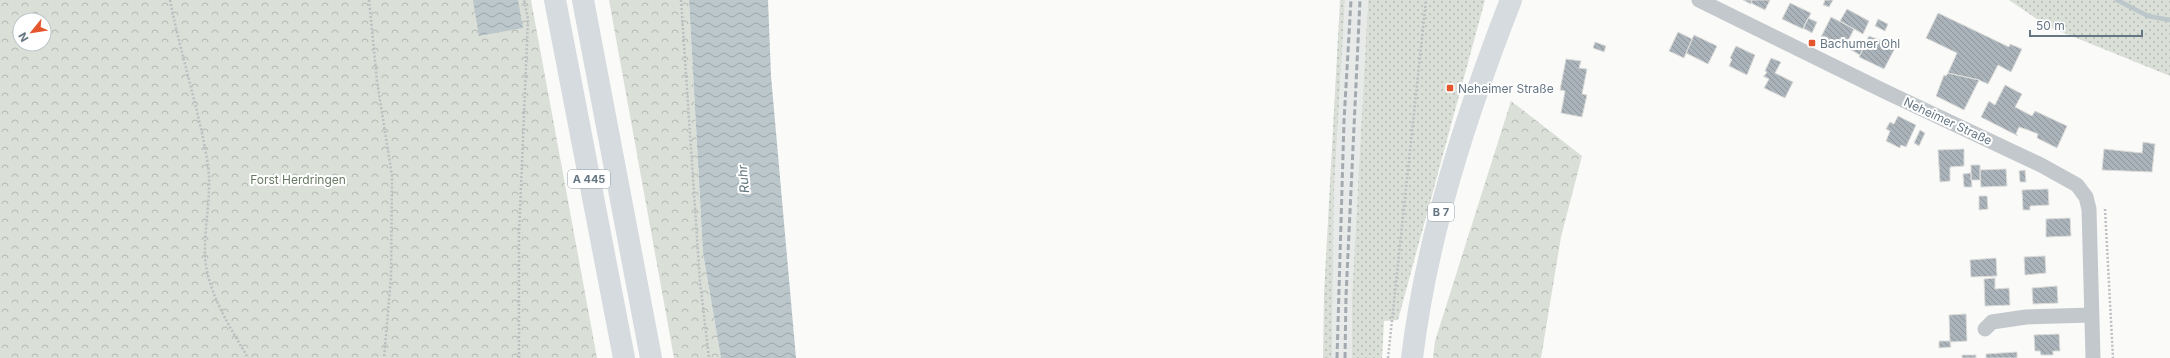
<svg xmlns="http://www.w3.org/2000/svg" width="2170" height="358" viewBox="0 0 2170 358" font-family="Inter,sans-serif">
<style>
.built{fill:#e8e9e9}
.grass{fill:url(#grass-dots)}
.forest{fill:url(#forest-crowns);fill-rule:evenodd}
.water{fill:url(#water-waves)}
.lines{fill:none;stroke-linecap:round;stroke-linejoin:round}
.stream{stroke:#bbc7cb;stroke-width:4.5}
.building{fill:url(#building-back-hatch);stroke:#dcdcda}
.path{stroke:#bbbfc2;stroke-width:2.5;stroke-dasharray:2 2;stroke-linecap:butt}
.minor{stroke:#c3c8cc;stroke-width:15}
.primary{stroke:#d6dbdf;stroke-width:22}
.motorway{stroke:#d6dbdf;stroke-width:22}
.rail{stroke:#a2aab0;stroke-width:3;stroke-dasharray:6 3;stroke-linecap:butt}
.poi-dot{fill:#e4572e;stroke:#fff;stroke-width:1.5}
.labels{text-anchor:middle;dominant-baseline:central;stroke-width:4;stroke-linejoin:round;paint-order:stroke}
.shield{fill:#fff;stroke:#939fa8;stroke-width:1}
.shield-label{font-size:11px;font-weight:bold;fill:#657683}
.poi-label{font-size:12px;fill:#657683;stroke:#fff;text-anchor:start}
.street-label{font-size:12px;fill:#657683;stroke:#fff}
.park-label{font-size:12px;fill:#687a64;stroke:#fff}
.water-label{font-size:13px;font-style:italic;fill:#60757c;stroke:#fff}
</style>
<defs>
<pattern id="grass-dots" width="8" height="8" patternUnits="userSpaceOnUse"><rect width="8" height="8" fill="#dadfd7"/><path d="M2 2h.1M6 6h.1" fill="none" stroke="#b4b9b4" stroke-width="1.8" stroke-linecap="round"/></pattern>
<pattern id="forest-crowns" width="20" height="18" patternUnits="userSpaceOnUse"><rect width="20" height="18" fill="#dadfd7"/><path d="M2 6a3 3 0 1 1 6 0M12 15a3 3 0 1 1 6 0" fill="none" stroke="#b4b9b4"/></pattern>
<pattern id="water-waves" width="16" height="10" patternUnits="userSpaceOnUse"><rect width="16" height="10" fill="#bbc7cb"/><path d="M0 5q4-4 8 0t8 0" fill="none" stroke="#9ca6aa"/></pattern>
<pattern id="building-back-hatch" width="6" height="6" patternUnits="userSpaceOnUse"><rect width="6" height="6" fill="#aab3b9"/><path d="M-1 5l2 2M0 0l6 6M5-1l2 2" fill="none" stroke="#8e969c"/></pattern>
</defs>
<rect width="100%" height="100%" fill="#fafaf8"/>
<path class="built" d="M1345,0h23l-16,296v62h-20l2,-168z"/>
<path class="grass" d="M1340,0h5l-11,190 -2,168h-9l1,-64z
M1368,0h117l-87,320 -14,1 -2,37h-30v-62z
M2009,0h161v76l-123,-50z"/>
<path class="forest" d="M0,0h531l66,358h-597zM20,20h24v24h-24z
M609,0h80l14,253 18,105h-47z
M1511,101l71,55 -21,81 -20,121h-108l2,-17z"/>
<path class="water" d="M473,0h45l5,28 -44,8z
M689,0h79l3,76 25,282h-75l-18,-105z"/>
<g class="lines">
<path class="stream" d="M2117,0l31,16 22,4"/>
</g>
<path class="building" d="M1743,0h9l-1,4z
M1752,0h18l-5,10 -14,-7z
M1825,0h8l-4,7 -6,-2z
M1790,3l21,10 -8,16 -21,-10z
M1847,9l22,12 -6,13 -23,-13z
M1938,13l71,34 1,-3 12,5 -11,23 -13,-7 -10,19 -9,-4 -31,-7 9,-20 -31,-15z
M1831,17l23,12 -10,20 -17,-9 1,-2 -5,-2 -2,1z
M1808,18l9,4 -5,11 -9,-5z
M1878,19l10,5 -3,7 -10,-5z
M1678,32l14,7 -8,19 -15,-7z
M1694,35l23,11 -9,18 -22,-11z
M1869,36l21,8 5,4 -11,21 -25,-12z
M1849,39l8,3 -4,9 -8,-4z
M1858,40l8,3 -6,12 -7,-4z
M1595,42l11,4 -2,6 -11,-4z
M1736,46l19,9 -8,20 -18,-9 3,-7 -2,-1z
M1771,58l10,4 -6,11 18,9 -8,16 -21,-10 5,-9 -6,-3 2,-1 2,-3 -2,-1z
M1566,59l15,2 -2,7 8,1 -5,25 5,1 -5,22 -21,-4 4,-22 -5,-1z
M1948,73l31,7 -15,30 -28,-14 8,-21 2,1z
M2005,85l17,9 -7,13 17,9 3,-5 32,15 -10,22 -20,-10 1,-4 -10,-4 -9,-3 -3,7 2,2 -37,-19 8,-16 6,4z
M1898,116l18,9 -10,22 -5,-2 -1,3 -14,-7 4,-10 -4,-2 4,-7 4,2z
M1920,130l5,3 -6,13 -5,-3z
M2143,142l12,2 -3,28 -50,-2 2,-21 38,4z
M1964,149v17l-14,1v14l-10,1 -2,-32z
M1971,165h9v15h-9z
M2006,169l1,17 -26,1 -1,-17z
M2025,170l1,12h-6l-1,-11z
M1971,173l1,14h-8l-1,-13z
M2048,189l1,16 -19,1v4h-7l-1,-20z
M1979,196h8l1,13 -9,1z
M2070,218l1,18 -25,1v-18z
M2045,256l1,17 -21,2 -1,-18z
M1996,258l1,18 -26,1 -1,-17z
M1995,278v11l14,-1 1,17 -25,1 -1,-27z
M2057,286l1,17 -25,1 -1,-16z
M1966,314l1,27 -17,1 -1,-27z
M2059,334l1,17h-7v4h-12l-1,-4h-5l-1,-16z
M1939,341h11l1,6 -12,1z
M2017,352v6h-31v-4z
M1962,355h14v3h-14z"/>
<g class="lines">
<path class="path" d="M170,0c11,56 29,109 38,165 4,28 -4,61 -3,91 2,36 25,71 43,102
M369,0l8,81 15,95 -1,101 -7,81
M681,0l19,282 9,76
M2105,209l8,149
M519,358v-124l9,-215 -4,-19
M1388,358l38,-358"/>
<path class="minor" d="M1699,0l185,91 157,74 36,20 9,12 3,12 4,149
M1985,329l7,-7 34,-5 66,-2"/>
<path class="primary" d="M1412,358c15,-123 54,-243 99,-358"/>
<path class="motorway" d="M555,0l69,358
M583,0l68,358"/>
<path class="rail" d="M1337,358l7,-237 7,-121
M1345,358l1,-62 14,-296"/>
</g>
<g class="poi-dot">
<rect x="1808" y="39" width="8" height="8" rx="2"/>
<rect x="1446" y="84" width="8" height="8" rx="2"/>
</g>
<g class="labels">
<g class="shield">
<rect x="568" y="170" width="42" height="18" rx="3"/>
<rect x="1428" y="203" width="26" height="18" rx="3"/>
</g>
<g class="shield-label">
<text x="589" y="179">A 445</text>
<text x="1441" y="212">B 7</text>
</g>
<g class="poi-label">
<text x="1820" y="43">Bachumer Ohl</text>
<text x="1458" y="88">Neheimer Straße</text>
</g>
<g class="street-label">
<text transform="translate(1948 121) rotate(25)">Neheimer Straße</text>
</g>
<g class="park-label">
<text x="298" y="179">Forst Herdringen</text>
</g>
<g class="water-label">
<text transform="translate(743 179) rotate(-95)">Ruhr</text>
</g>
</g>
<g transform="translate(32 32) rotate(240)"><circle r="19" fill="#ffffff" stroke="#c1c8cd"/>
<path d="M0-3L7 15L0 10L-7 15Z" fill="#e4572e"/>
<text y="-6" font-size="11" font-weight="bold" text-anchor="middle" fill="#657683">N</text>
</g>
<path d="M2030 30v6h112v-6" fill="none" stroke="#657683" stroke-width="2"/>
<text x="2036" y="30" font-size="12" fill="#657683" stroke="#ffffff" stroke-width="3" paint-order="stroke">50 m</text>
</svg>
